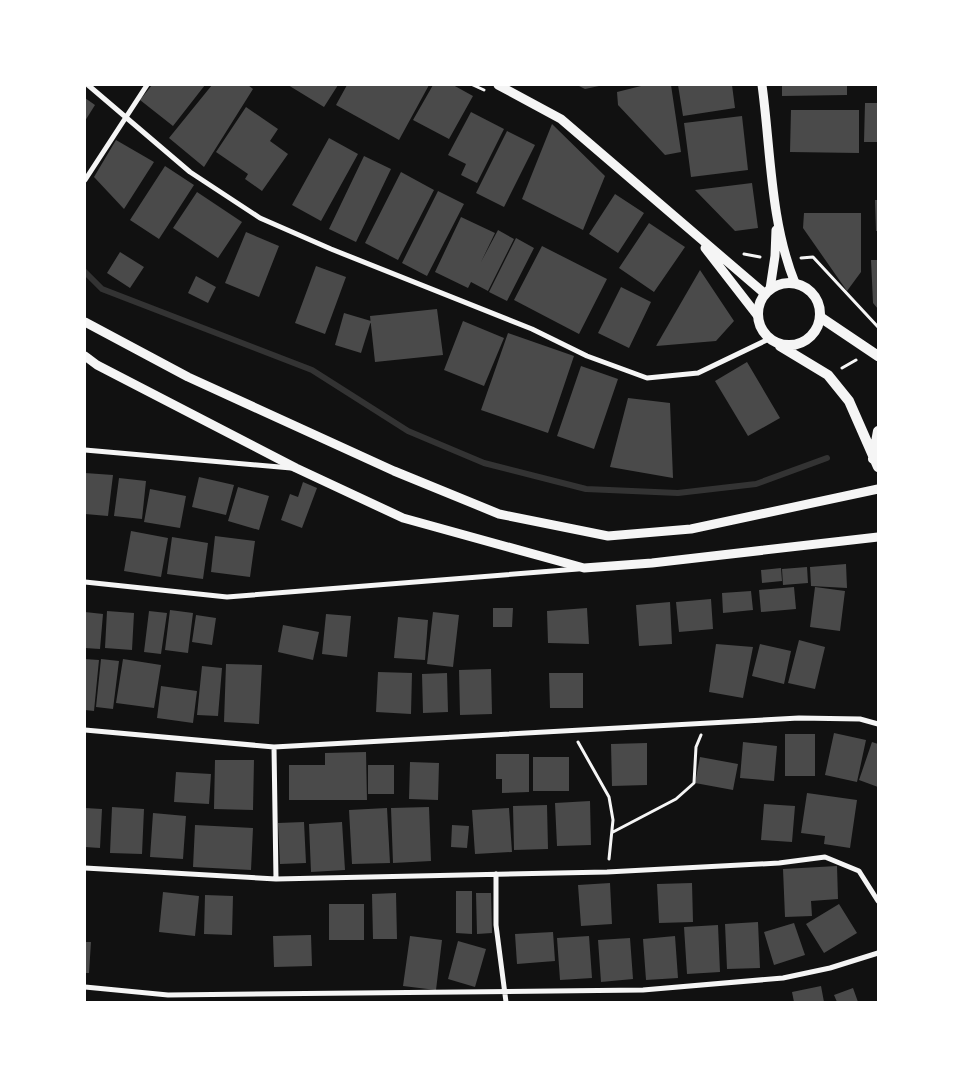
<svg xmlns="http://www.w3.org/2000/svg" width="963" height="1087" viewBox="0 0 963 1087" font-family="'Archivo Narrow',sans-serif">
<style>
.lines{fill:none;stroke-linecap:round;stroke-linejoin:round}
.stream{stroke:#333;stroke-width:6}
.building{fill:#4a4a4a}
.path{stroke:#f5f5f5;stroke-width:3}
.minor{stroke:#f5f5f5;stroke-width:5}
.tertiary{stroke:#f5f5f5;stroke-width:9}
.secondary{stroke:#f5f5f5;stroke-width:10}
</style>
<rect width="100%" height="100%" fill="#111"/>
<g class="lines">
<path class="stream" d="M85,272l17,17 210,81 96,61 76,32 102,26 92,4 78,-9 71,-26"/>
</g>
<path class="building" d="M152,85h53l-32,41 -33,-26z
M212,85h36l5,4 -49,78 -35,-29z
M288,85h50l-14,22z
M347,85h82l-30,55 -63,-35z
M433,85h20l20,11 -24,43 -36,-19z
M577,85h22v1l-14,3z
M645,85h26l10,67 -16,3 -47,-50 -1,-13z
M678,85h54l3,23 -52,8z
M782,85h65v10l-65,1z
M85,98l10,7 -10,16z
M865,103h13v39h-14z
M246,107l32,22 -8,12 18,13 -26,37 -17,-12 3,-5 -32,-22z
M791,110h68v43l-69,-1z
M471,112l33,17 -27,54 -16,-8 5,-11 -18,-9z
M742,116l6,54 -57,7 -7,-54z
M552,124l53,52 -22,54 -61,-31z
M507,131l28,14 -31,62 -28,-14z
M329,138l29,16 -37,67 -29,-16z
M116,140l38,22 -30,47 -30,-32z
M364,156l27,13 -35,73 -27,-13z
M165,166l29,19 -35,54 -29,-19z
M401,172l33,18 -36,70 -33,-17z
M752,183l6,45 -23,3 -40,-41z
M438,191l26,13 -37,72 -25,-13z
M197,192l45,30 -24,36 -45,-30z
M615,194l29,19 -26,40 -29,-19z
M875,200h3v31h-2z
M804,213h57v59l-14,19 -44,-63z
M461,217l34,16 -14,29 17,-32 16,9 -26,52 -17,-9 -3,6 -33,-16z
M649,223l36,24 -31,45 -35,-24z
M246,232l33,14 -20,51 -34,-14z
M516,238l18,10 -27,53 -18,-9z
M542,246l65,33 -28,55 -65,-34z
M120,252l24,15 -14,21 -23,-15z
M871,260h7v49l-5,-6z
M316,266l30,11 -21,57 -30,-11z
M700,270l34,51 -18,20 -60,5z
M196,276l20,11 -8,16 -20,-10z
M621,287l30,15 -22,46 -31,-15z
M437,309l6,46 -68,7 -5,-46z
M344,313l27,8 -10,32 -26,-8z
M463,321l41,17 -20,48 -40,-16z
M508,333l66,23 -26,77 -67,-23z
M747,362l33,56 -32,18 -33,-55z
M581,366l37,13 -24,70 -37,-13z
M628,398l42,5 3,75 -63,-11z
M85,473l28,2 -5,41 -23,-2z
M199,477l35,8 -8,30 -34,-8z
M119,478l27,3 -4,38 -28,-3z
M303,482l14,6 -15,40 -21,-8 9,-26 8,3z
M238,487l31,9 -10,34 -31,-9z
M150,489l36,7 -6,32 -36,-6z
M131,531l37,7 -7,39 -37,-6z
M215,536l40,5 -5,36 -39,-5z
M172,537l36,6 -5,36 -36,-5z
M846,564l1,24 -36,-2 -1,-19z
M807,567l1,16 -25,2 -1,-16z
M781,568l1,13 -20,2 -1,-13z
M794,587l2,22 -35,3 -2,-22z
M815,587l30,4 -5,40 -30,-4z
M751,591l2,19 -30,3 -1,-20z
M711,599l2,30 -34,3 -3,-30z
M670,602l2,42 -33,2 -3,-41z
M493,608h20l-1,19h-19z
M587,608l2,36 -41,-1 -1,-32z
M170,610l23,3 -5,40 -23,-3z
M107,611l27,2 -2,37 -27,-2z
M149,611l18,2 -6,41 -17,-2z
M85,612l18,2 -3,35 -15,-1z
M433,612l26,3 -6,52 -26,-3z
M326,614l25,2 -4,41 -25,-3z
M196,615l20,3 -4,27 -20,-3z
M398,617l30,3 -3,40 -31,-2z
M283,625l36,7 -6,28 -35,-8z
M799,640l26,7 -10,42 -27,-6z
M716,644l37,3 -10,51 -34,-6z
M760,644l31,7 -7,33 -32,-8z
M85,659l14,1 -5,51 -9,-1z
M101,659l18,2 -6,48 -17,-2z
M123,659l38,6 -7,43 -38,-5z
M226,664l36,1 -3,59 -35,-2z
M202,666l20,2 -4,48 -21,-1z
M491,669l1,45 -32,1 -1,-45z
M378,672l34,1 -1,41 -35,-2z
M447,673l1,39 -25,1 -1,-39z
M549,673h34v35h-33z
M161,686l36,5 -4,32 -36,-5z
M834,733l32,7 -9,42 -32,-7z
M785,734h30v42h-30z
M743,742l34,4 -3,35 -34,-3z
M872,742l6,2v43l-19,-7z
M647,743v42l-35,1 -1,-42z
M366,752l1,48h-78v-35h36v-12z
M496,754h33v38l-27,1v-14h-6z
M533,757h36v34h-36z
M700,757l38,7 -5,26 -38,-7z
M215,760h39l-1,50 -39,-1z
M410,762l29,1 -1,37 -29,-1z
M368,765h26v29h-26z
M176,772l35,2 -2,30 -35,-2z
M807,793l50,7 -7,48 -26,-4 1,-8 -24,-3z
M590,801l1,44 -34,1 -2,-43z
M764,804l31,2 -3,36 -31,-2z
M547,805l1,44 -34,1 -1,-44z
M112,807l32,2 -2,45 -32,-1z
M429,807l2,54 -38,2 -2,-55z
M85,808l17,1 -2,39 -15,-1z
M387,808l3,55 -38,1 -3,-54z
M509,808l3,44 -37,2 -3,-44z
M153,813l33,3 -3,43 -33,-2z
M304,822l2,41 -26,1 -2,-41z
M342,822l3,48 -34,2 -2,-48z
M195,825l58,3 -2,42 -58,-3z
M452,825l17,1 -2,22 -16,-1z
M837,866l1,33 -27,2 1,15 -27,1 -2,-48z
M610,883l2,41 -31,2 -3,-41z
M692,883l1,39 -34,1 -2,-39z
M456,891h16v43l-16,-1z
M163,892l36,4 -4,40 -36,-4z
M396,893l1,46h-24l-1,-45z
M476,893h15l1,40 -15,1z
M205,895l28,1 -1,39 -28,-1z
M329,904h35v36h-35z
M839,904l18,29 -33,20 -18,-29z
M758,922l2,46 -33,1 -2,-45z
M794,923l11,32 -31,10 -10,-33z
M718,925l2,47 -33,2 -3,-47z
M553,932l2,29 -38,3 -2,-30z
M311,935l1,31 -38,1 -1,-31z
M410,936l32,4 -6,50 -33,-4z
M589,936l3,42 -32,2 -3,-42z
M675,936l3,42 -32,2 -3,-41z
M630,938l3,41 -32,3 -3,-42z
M458,941l28,8 -11,38 -27,-8z
M85,942h6l-2,31h-4z
M821,986l3,16h-30l-2,-10z
M853,988l5,14h-21l-3,-7z"/>
<g class="lines">
<path class="path" d="M473,85l11,5
M744,254l16,3
M801,258l12,-1 65,70
M842,368l14,-8
M578,742l31,55 4,23 -4,39
M613,832l63,-33 18,-16 2,-36 5,-12"/>
<path class="minor" d="M88,85l102,87 70,46 71,31 201,80 55,27 60,22 51,-5 71,-34
M85,180l62,-95
M85,450l206,18
M85,582l142,15 351,-28
M85,730l189,17 525,-29 61,1 18,5
M274,747l2,132
M85,868l191,11 331,-7 172,-9 46,-6 34,14 19,30
M496,874v51l10,77
M85,987l83,8 475,-5 140,-12 47,-10 48,-15"/>
<path class="tertiary" d="M498,85l63,34 203,174
M762,85c9,66 8,136 33,198
M705,248l52,67
M770,289l5,-33 1,-26
M85,322l103,55 206,94 105,43 109,22 83,-7 187,-40
M85,356l12,9 199,103 107,50 181,50 68,-5 226,-26"/>
<path class="secondary" d="M758 314a31 31 0 1 1 62 0a31 31 0 1 1-62 0Z
M820,317l58,39
M780,346l48,29 21,26 29,66
M873,459l5,-28"/>
</g>
<rect width="963" height="1087" fill="none" stroke="#ffffff" stroke-width="172"/>
</svg>
